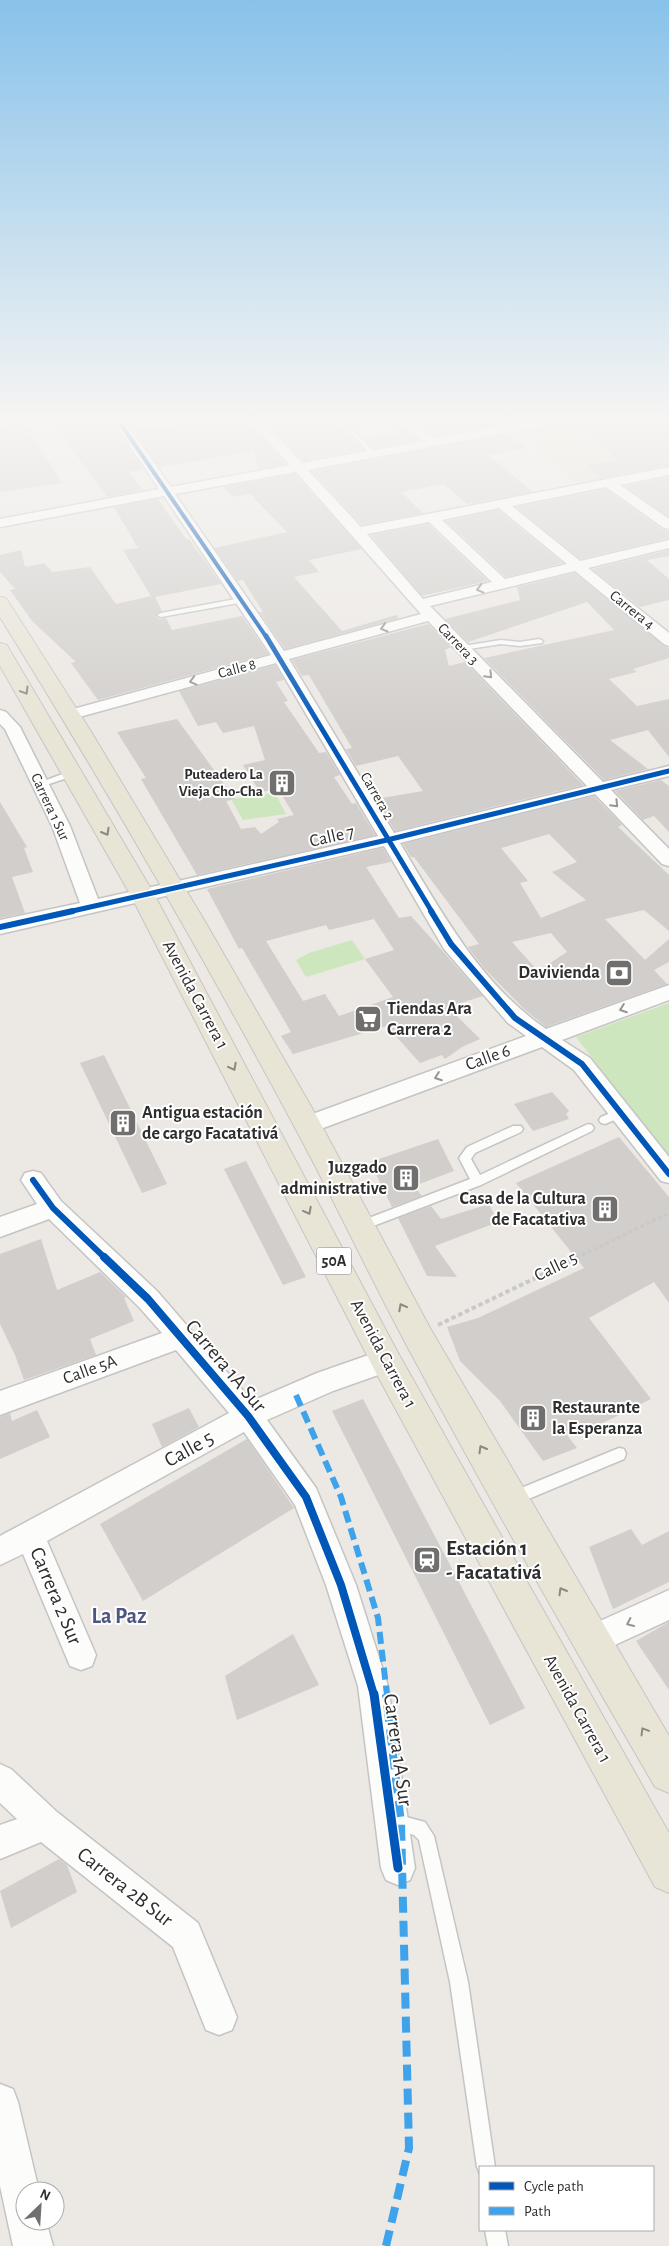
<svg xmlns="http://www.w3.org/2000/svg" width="669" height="2246" viewBox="0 0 669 2246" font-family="'Alegreya Sans',sans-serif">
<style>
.education{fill:#e6e0d3}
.green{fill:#cee6be}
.building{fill:#d1cecb;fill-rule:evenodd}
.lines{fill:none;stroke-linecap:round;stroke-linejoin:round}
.service-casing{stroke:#c5c4c5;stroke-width:3}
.minor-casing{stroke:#c5c4c5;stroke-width:3}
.primary-casing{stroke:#c6c5c4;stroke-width:2}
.path-far1{stroke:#c9c9c8;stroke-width:3;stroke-dasharray:4 2.5;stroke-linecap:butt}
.path{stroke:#c9c9c8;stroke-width:4;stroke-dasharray:4.5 3;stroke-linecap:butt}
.service{fill:#fcfcfb;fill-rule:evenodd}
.minor{fill:#fcfcfb;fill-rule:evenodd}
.primary{fill:#e8e4d6;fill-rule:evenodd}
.quiet-far1{stroke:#3ea3eb;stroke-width:6;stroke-dasharray:12 6;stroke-linecap:butt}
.quiet{stroke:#3ea3eb;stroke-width:8;stroke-dasharray:16 8;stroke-linecap:butt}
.cycleway-far4-casing{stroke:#fff;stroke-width:5.5}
.cycleway-far3-casing{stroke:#fff;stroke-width:8}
.cycleway-far2-casing{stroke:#fff;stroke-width:9}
.cycleway-far1-casing{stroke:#fff;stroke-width:11}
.cycleway-casing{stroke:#fff;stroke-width:12}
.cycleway-far4{stroke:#0057b8;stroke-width:4}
.cycleway-far3{stroke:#0057b8;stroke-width:5}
.cycleway-far2{stroke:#0057b8;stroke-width:6}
.cycleway-far1{stroke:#0057b8;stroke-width:8}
.cycleway{stroke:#0057b8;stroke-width:9}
.oneway{stroke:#959594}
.oneway2{stroke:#8b8982}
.labels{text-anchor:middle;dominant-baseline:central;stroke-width:4;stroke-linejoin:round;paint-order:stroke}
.far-street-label{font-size:15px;fill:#2e2e2e;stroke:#fff}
.far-poi-label{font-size:15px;font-weight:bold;fill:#2e2e2e;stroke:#fff;text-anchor:end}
.shield{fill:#fff;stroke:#6d6d6d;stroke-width:1}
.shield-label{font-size:16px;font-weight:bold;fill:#2e2e2e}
.street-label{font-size:18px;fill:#2e2e2e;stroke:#fff}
.poi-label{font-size:18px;font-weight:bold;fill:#2e2e2e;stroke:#fff;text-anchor:end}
.near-street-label{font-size:21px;fill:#2e2e2e;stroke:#fff}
.near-poi-label{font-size:21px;font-weight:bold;fill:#2e2e2e;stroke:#fff;text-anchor:start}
.near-neighbourhood-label{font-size:22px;font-weight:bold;fill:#4d5680;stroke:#fff}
</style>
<rect width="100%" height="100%" fill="#ece8e4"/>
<path class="education" d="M576,420h93v47l-91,17 -57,-54z"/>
<path class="green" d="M275,793l11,21 -43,6 -12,-21z
M352,940l13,19 -59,18 -10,-17 13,-7z
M669,1003v156l-93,-122z"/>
<path class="building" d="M66,420h38l7,12 6,-1 26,38 -14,3 14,18 -36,7 -55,-75z
M217,420h30l39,44 -28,5 -4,-18 -95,16 -27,-38 25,-5 3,4z
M265,420h69l30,30 -61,11z
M432,420h57l1,6 -54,10 -17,-14z
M575,420h94v45l-69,13 -13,-13 32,-4z
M25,423l37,60 -62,9v-66z
M403,425l16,15 -46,8 -9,-10 35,-6 -5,-5z
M508,434l18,14 -38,7 45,37 -66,12 -23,-20 -43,8 22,21 -61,12 -50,-54z
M295,474l67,75 -53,11 10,12 -25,5 48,54 54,-16 3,3 -114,31 -26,-37h4l-20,-32 -5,1 -24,-33 73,-16 -37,-38 -17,3 -10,-10z
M669,477v40l-44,-31z
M606,489l57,41 6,1v7l-89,21 -64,-52z
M158,499l28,40h3l32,45 -66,13 7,14 -7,5 5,3 6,-1 6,12 70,-14 26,38 -170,46 -27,-37 5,-1 -44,-41 -22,-31 5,-1 -15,-17v-17l21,-5 4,17 19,-4 8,9 38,-5 26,37 35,-8 -28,-46 15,-2 -24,-41z
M498,510l65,53 -57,14 -60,-56z
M428,524l60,57 -66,15 -51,-61z
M669,550v6l-22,4 22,19v21l-29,7 -48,-38z
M575,573l94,76v9l-36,11 4,3 -28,7 28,27 32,-7v58l-21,-27 -38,10 38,29 -44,11 -120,-122 130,-28 -27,-28 -119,40 -23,-23 75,-19 -3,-13z
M428,624l23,23 -6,3 4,16 16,-4 118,123 -188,46 -19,-32 47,-8 -25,-35 -42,10 -10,-17 6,-1 -43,-73 -7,1 -10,-16z
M275,665l9,15 -8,2 12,19 -4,1 35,51 7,-1 14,23 -6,2 18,27 4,-1 19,32 -178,40 -56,-96 5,-1 -29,-46 60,-13 58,80 -9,2 15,28 14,-2 6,7 18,-12 -2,-3 17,-4 -16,-26 -18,3 -17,-27 22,-5 -11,-34 -31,7 -7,-11 -18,4 -19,-35z
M661,780l8,6v46l-15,-16 -11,4 -28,-29z
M594,796l28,29 -4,2 51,48v56l-25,-21 -39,9 40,41 24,-21v23l-15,8 13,14 -121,43 -22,-18 -41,-42 -15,-20 11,-3 -65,-87h-3l-8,-13zM549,834l28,28 -25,10 34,28 -45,18 -21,-35 8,-2 -27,-33zM551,933l16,19 -29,19 -26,-29z
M0,802l27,45 -3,1 9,24 -21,5 13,36 -25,5z
M383,848l8,14 -25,5 33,51 12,-2 72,80 -35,11 32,32 -18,8 -17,12 -3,-4 -22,8 -33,-37 -94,28 -12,-18 10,-4 -49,-84 -3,1 -32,-60zM374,919l20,31 -29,9 28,38 -54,19 -14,-22 -22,7 -37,-60 60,-16 3,5z
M104,1055l63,129 -25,9 -62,-130z
M552,1092l17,19 -3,3 3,5 -36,12 -19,-27z
M619,1137l50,60v106l-15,-21 -65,36 62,81 -48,24 -36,12 10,13 -34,13 -43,-60 -40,-40 -13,-34 31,-9 106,-50 -68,-85z
M438,1139l16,32 -40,15 8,10 -30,11 -22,-45z
M246,1161l60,116 -23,8 -59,-116z
M489,1204l9,18 -63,24 22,31 -30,-1 -29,-58 33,-12 10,13z
M41,1239l16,51 43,-18 26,25 -2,1 10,23 -44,18 6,16 -72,25 -9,-25 -15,-31v-70z
M363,1399l162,309 -35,17 -158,-314z
M189,1408l10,19 -37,20 -10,-23z
M37,1410l13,27 -50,22v-42l10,-4 2,8z
M247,1439l47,69 -151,93 -43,-77z
M631,1529l11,16 27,-14v51l-56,27 -24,-62z
M669,1622v68l-33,-49z
M293,1634l26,51 -82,35 -12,-44z
M59,1859l8,6 10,27 -66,36 -11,-37z"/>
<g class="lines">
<g class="service-casing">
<path id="service" d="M0,420h16l-16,3z
M349,429h4l22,24v2h-4l-22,-24z
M241,598h3v4l-83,15 -4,-2 4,-2z
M539,639l4,2 -1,2 -22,3 -19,-2 -38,6 -4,-2 4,-2 38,-6 19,2z
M73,770l4,3 -1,2 -36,12 -4,-3z
M620,1109l4,1 2,3 -2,3 -19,8 -4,-1 -2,-3 2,-3z
M588,1124l4,1 2,3 -2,3 -111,54 -121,46 -4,-2 -2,-3 2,-3 114,-44 -11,-21 8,-11 46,-21h8l2,3 -2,3 -46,21 -4,6 9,16z
M619,1448l5,1 2,5 -2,5 -110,46 -5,-2 -2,-5 2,-5z
M395,1814l30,8 9,14 34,146 27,185h-15v7l-3,-7 -27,-185 -31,-142 -5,-5 -25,-7 -2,-6 2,-6z
M485,2230h20l3,16h-20z"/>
</g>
<g class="minor-casing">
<path id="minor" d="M112,420h12l47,67 119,-22 -41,-45h13l40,43 121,-22 -23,-21h13l22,18 98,-18h26l-6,4 -245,46 53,57 308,-60v8l-49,10 49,34v10l-5,-1 -58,-41 -94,19 68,55 89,-21v8l-81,20 81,65v13l-5,-2 -89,-73 -145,35 173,176 66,-16v10l-58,14 58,59v17l-7,-2 -67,-70 -195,49c40,67 80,141 146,186l123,-44v15l-107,40 28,18 79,99v26l-8,-2 -87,-111 -32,-23 -227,84 -8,3 -8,-3 -3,-6 3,-6 227,-83 -18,-13 -64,-74 -60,-103 -384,88v-14l80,-17 -28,-77 -47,-97 -5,-5v-14l6,2 14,15 50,99 28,73 280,-63 -102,-173 -204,56 -6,-2 -2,-3 2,-3 205,-56 -107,-159 -164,31v-8l159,-30zM296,472l125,142 -137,37 -109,-157zM499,508l68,56 -62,15 -63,-59zM429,522l63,60 -69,17 -56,-65zM428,621l159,165 -193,47 -105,-174z
M33,1171l8,2 20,28 96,90 95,110 65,-28 69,-24 9,4 4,8 -4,8 -62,22 -66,29 49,68 40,97 32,101 27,182 -5,12 -12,5 -12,-5 -5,-12 -23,-182 -32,-101 -31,-80 -51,-73 -197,109 49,114 -4,11 -11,4 -11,-4 -47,-112 -23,11v-29l229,-123 -53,-63 -176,65v-24l162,-58 -23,-26 -90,-88 -49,18v-20l37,-13 -16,-24 4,-7z
M669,1590v30l-78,36 -11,-4 -4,-11 4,-11z
M0,1764l11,5 46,43 141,111 39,94 -5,13 -13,5 -13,-5 -33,-83 -132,-105 -41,17v-34l17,-6 -17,-16z
M0,2084l13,5 5,13 21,89h-14v30h21l7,25h-40l-13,-60z"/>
</g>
<g class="primary-casing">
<path id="primary" d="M0,597l6,1 84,132 117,195 109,190 114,213 239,408v57l-14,-6c-85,-146 -168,-292 -248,-441 -39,-73 -74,-148 -114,-222 -92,-172 -190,-341 -293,-507z
M0,643l7,2 2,4 145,245 243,457 272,482v60l-14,-6 -280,-516 -245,-477 -130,-228z"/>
</g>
<path class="path-far1" d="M576,1258l93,-45"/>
<path class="path" d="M438,1325l141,-68"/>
<use href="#service" class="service"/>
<use href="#minor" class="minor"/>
<use href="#primary" class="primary"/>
<path class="quiet-far1" d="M296,1395l45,102 37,121 9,77"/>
<path class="quiet" d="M386,2246l23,-98 -8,-325 -15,-129"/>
<g class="cycleway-far4-casing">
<path id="cycleway-far4" d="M118,420l149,218"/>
</g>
<g class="cycleway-far3-casing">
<path id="cycleway-far3" d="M266,636l166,276
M68,912l319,-72 282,-69"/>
</g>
<g class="cycleway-far2-casing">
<path id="cycleway-far2" d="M431,911l20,33 64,74 67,46 87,110
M0,927l73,-16
M33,1180l20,28 52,50"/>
</g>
<g class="cycleway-far1-casing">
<path id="cycleway-far1" d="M104,1257l44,42 100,117 58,81 35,88 33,110"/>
</g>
<g class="cycleway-casing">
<path id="cycleway" d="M374,1694l24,174"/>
</g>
<use href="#cycleway-far4" class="cycleway-far4"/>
<use href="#cycleway-far3" class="cycleway-far3"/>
<use href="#cycleway-far2" class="cycleway-far2"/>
<use href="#cycleway-far1" class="cycleway-far1"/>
<use href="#cycleway" class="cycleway"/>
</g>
<defs><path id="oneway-chevron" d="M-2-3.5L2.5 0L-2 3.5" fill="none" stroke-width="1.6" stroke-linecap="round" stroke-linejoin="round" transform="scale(1.25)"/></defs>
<g class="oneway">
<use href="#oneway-chevron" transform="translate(480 589) rotate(166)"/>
<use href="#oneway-chevron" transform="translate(384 628) rotate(164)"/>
<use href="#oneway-chevron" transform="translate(489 675) rotate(46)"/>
<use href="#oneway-chevron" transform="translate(193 681) rotate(165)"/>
<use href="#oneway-chevron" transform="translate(615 804) rotate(46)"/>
<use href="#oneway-chevron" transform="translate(623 1009) rotate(160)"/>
<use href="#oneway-chevron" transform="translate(438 1077) rotate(160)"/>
<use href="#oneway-chevron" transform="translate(630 1623) rotate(155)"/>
</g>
<g class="oneway2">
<use href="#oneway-chevron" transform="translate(25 691) rotate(59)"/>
<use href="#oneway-chevron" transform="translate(106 832) rotate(60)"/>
<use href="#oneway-chevron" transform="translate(233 1067) rotate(62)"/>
<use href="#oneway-chevron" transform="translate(308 1211) rotate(62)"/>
<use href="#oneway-chevron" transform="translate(402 1307) rotate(-118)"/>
<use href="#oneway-chevron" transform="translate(482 1449) rotate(-120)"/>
<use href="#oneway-chevron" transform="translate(562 1591) rotate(-120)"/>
<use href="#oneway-chevron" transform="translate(644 1731) rotate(-121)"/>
</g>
<linearGradient id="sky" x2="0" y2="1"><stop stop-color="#88c2ea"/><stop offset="0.57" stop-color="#f6f5f3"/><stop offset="1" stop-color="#f6f5f3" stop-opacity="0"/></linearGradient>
<rect width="669" height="734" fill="url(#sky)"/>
<defs>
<g id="building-square" transform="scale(1.4375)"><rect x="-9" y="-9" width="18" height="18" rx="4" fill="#706f6e" stroke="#fff"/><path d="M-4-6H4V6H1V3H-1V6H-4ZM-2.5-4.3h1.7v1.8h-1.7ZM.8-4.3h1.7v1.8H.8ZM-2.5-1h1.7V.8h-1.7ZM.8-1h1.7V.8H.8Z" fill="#fff"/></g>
<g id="bank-square" transform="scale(1.4375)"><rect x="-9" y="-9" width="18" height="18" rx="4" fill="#706f6e" stroke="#fff"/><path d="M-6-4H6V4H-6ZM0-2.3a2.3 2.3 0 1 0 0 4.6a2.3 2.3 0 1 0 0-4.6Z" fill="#fff"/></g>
<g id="supermarket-square" transform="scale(1.4375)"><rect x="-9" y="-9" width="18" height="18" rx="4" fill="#706f6e" stroke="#fff"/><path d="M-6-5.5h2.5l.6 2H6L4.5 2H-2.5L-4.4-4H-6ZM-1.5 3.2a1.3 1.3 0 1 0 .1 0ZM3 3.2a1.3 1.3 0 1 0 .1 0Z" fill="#fff"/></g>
<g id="station-square" transform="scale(1.4375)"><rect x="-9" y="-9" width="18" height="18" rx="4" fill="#706f6e" stroke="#fff"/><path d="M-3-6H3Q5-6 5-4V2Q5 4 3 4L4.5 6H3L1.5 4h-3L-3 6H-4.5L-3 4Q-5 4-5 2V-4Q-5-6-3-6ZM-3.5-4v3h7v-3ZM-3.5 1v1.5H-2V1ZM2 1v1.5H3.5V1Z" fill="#fff"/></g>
</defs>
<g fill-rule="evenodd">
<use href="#building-square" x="282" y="783"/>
<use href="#bank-square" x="619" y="973"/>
<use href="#supermarket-square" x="368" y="1019"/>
<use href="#building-square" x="123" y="1123"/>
<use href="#building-square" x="406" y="1178"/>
<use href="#building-square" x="605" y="1209"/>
<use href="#building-square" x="533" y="1418"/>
<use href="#station-square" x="427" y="1560"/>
</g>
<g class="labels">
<g class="far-street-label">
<text transform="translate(632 610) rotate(39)">Carrera 4</text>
<text transform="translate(458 644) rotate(46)">Carrera 3</text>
<text transform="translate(237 669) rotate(-15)">Calle 8</text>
<text transform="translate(377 796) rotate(60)">Carrera 2</text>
<text transform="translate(50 807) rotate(65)">Carrera 1 Sur</text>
</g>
<g class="far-poi-label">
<text x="263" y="774">Puteadero La<tspan x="263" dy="17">Vieja Cho-Cha</tspan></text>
</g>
<rect class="shield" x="316.5" y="1247.5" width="35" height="27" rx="4"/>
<g class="shield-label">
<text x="334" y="1261">50A</text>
</g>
<g class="street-label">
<text transform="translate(332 837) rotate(-13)">Calle 7</text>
<text transform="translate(195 995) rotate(62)">Avenida Carrera 1</text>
<text transform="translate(488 1058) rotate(-20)">Calle 6</text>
<text transform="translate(556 1267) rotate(-26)">Calle 5</text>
<text transform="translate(383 1354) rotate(62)">Avenida Carrera 1</text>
<text transform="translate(90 1370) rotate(-20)">Calle 5A</text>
<text transform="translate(577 1709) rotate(61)">Avenida Carrera 1</text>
</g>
<g class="poi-label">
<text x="600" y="973">Davivienda</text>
<text x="387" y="1009" text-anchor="start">Tiendas Ara<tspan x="387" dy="21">Carrera 2</tspan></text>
<text x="142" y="1113" text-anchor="start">Antigua estación<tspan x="142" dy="21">de cargo Facatativá</tspan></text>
<text x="387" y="1168">Juzgado<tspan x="387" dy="21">administrative</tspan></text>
<text x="586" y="1199">Casa de la Cultura<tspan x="586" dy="21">de Facatativa</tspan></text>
<text x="552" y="1408" text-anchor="start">Restaurante<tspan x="552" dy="21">la Esperanza</tspan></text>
</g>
<g class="near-street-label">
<text transform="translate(226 1366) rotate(50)">Carrera 1A Sur</text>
<text transform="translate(189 1449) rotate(-29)">Calle 5</text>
<text transform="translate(56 1596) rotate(67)">Carrera 2 Sur</text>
<text transform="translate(398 1750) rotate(82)">Carrera 1A Sur</text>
<text transform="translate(125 1887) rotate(38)">Carrera 2B Sur</text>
</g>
<g class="near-poi-label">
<text x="446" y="1548">Estación 1<tspan x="446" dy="24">- Facatativá</tspan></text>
</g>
<g class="near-neighbourhood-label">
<text x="119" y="1616">La Paz</text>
</g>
</g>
<rect x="479" y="2166" width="175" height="65" fill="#ffffff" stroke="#ababab"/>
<rect x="489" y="2182" width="25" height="8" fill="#0057b8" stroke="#ababab"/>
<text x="524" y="2191" font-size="15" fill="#2e2e2e">Cycle path</text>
<rect x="489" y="2207" width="25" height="8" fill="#3ea3eb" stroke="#ababab"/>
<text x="524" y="2216" font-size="15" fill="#2e2e2e">Path</text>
<g transform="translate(40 2206) rotate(25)"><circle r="24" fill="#ffffff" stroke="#ababab"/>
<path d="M0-4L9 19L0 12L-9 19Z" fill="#706f6e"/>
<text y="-8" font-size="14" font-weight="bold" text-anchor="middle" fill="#2e2e2e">N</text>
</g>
</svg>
